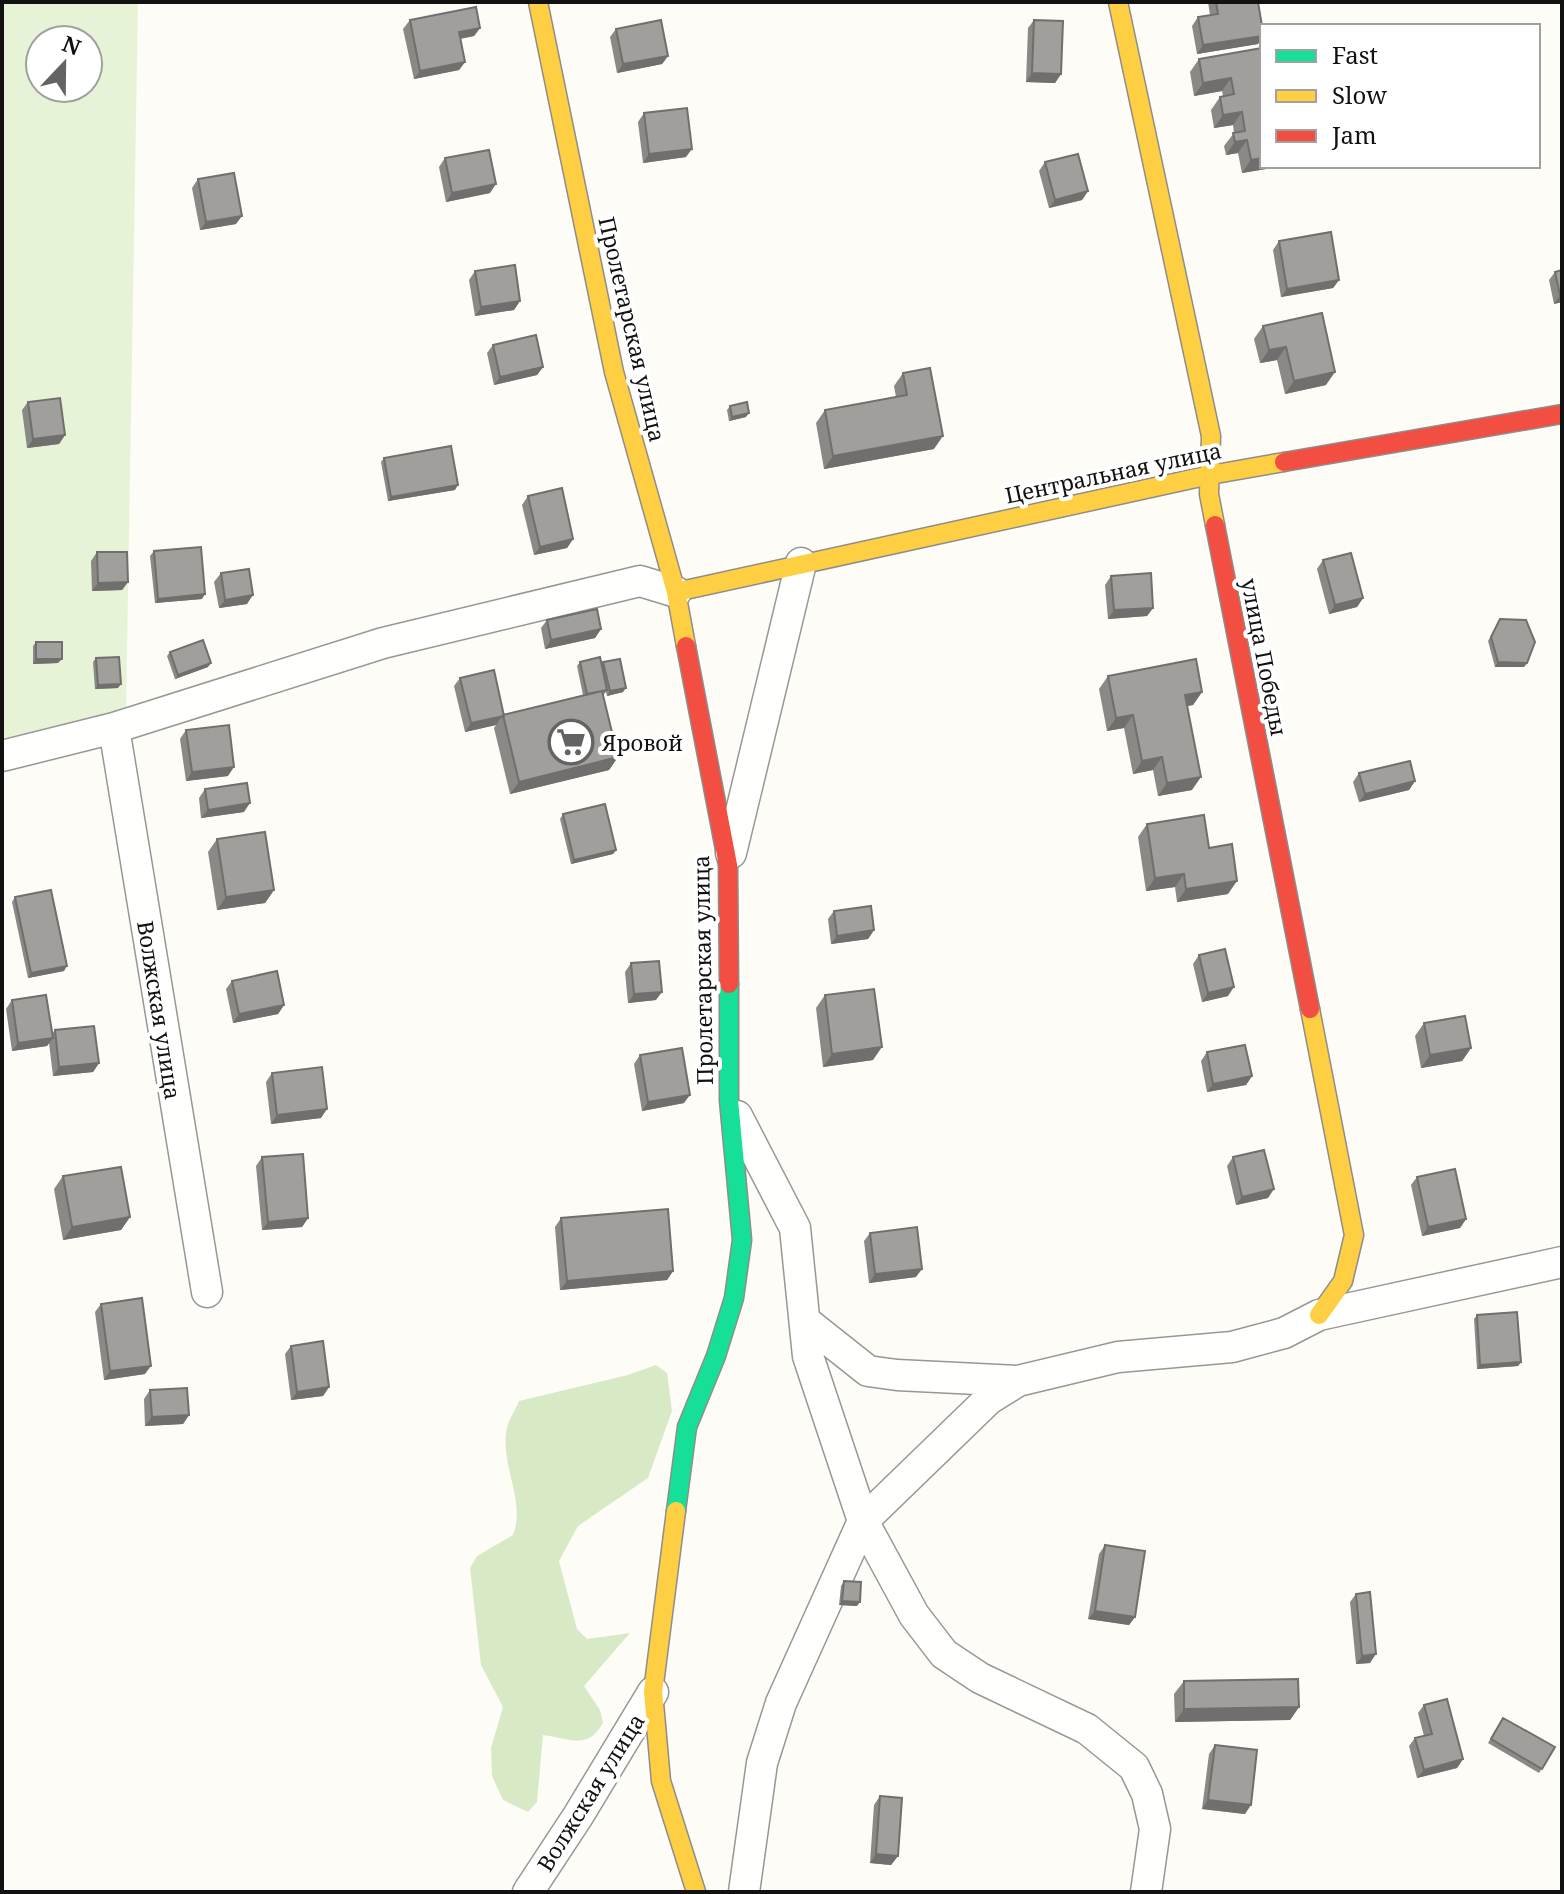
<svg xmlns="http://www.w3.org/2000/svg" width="1564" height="1894" viewBox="0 0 1564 1894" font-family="'Noto Serif',serif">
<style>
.green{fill:#e7f3d7;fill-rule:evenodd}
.forest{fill:#d8eac5}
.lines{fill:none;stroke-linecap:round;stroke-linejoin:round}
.street-casing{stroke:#979795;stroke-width:33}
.fast-casing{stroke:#8e8d8b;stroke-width:21}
.slow-casing{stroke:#8e8d8b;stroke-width:21}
.jam-casing{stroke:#8e8d8b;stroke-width:21}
.street{stroke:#fffffe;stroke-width:30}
.fast{stroke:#16e098;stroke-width:18}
.slow{stroke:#ffcf43;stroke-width:18}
.jam{stroke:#f24e42;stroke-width:18}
.wall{fill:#8a8986}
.shaded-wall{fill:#716f6d}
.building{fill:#a19f9c;stroke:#716f6d;stroke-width:2}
.labels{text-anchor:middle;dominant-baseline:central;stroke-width:8;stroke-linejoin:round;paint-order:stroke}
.street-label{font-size:22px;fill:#111;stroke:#fff}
.poi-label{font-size:22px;fill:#111;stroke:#fff;text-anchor:start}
</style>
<rect width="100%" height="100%" fill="#fdfcf7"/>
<path class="green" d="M2,2h136l-12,709 -124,32zM40,40h48v48h-48z"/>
<path class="forest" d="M656,1365l11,8 5,38 -24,67 -70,48 -19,35 18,68 10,10 43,-6 -46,53 16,24 3,13c-16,28 -34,15 -60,12l-6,67 -9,10 -25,-12 -11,-24 -1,-28 12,-41 -22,-42 -11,-97 7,-12 36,-21c14,-35 -16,-74 -5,-111 3,-8 8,-16 11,-23l109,-26z"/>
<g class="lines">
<g class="street-casing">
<path id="street" d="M114,728l93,564
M2,756l112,-28 269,-85 257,-62 36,11
M731,853l70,-290
M737,1116l58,112 13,128 55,165 51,94 30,39 36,24 107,51 47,38 13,27 8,35 -9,63
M805,1321l63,50 29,4 121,6
M528,1892l50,-76 75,-124
M744,1892l18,-129 19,-60 82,-182 126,-122 29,-18 100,-24 114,-10 52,-14 35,-18 243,-53"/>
</g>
<g class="fast-casing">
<path id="fast" d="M676,1511l11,-84 29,-71 18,-58 8,-58 -13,-140v-116"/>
</g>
<g class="slow-casing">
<path id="slow" d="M538,2l76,370 62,220 10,54
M1118,2l93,434 -2,58 6,31
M676,592l534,-117 74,-13
M1310,1009l44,226 -11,46 -24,34
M676,1511l-23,181 8,89 35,111"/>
</g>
<g class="jam-casing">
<path id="jam" d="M1284,462l278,-48
M1215,525l95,484
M686,646l42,219 1,119"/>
</g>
<use href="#street" class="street"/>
<use href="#fast" class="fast"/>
<use href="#slow" class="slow"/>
<use href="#jam" class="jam"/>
</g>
<path class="wall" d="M1208,2h50l4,24v12l-4,6 -61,10 -5,-28 6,-9 12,-2z
M410,20l70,8 -6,8 -14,3 5,23 -6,8 -45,9 -11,-50z
M1034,20l27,54 -6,9 -29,-1 2,-54z
M616,29l52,27 -6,8 -45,9 -7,-36z
M1262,48v118h21l-41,7 -4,-20 -12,2 -2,-9 10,-13 -1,-8 -19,3 -3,-18 9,-13 3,-1 -1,-5 -28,5 -4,-24 9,-13z
M644,113l42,44 -43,6 -5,-41z
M445,158l45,35 -44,9 -7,-35z
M1045,162l43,29 -6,9 -33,8 -10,-37z
M198,179l38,45 -36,6 -8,-42z
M1279,241l60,39 -6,8 -52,9 -8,-47z
M475,271l45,30 -6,9 -39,6 -6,-36z
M1555,272l7,30 -8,2 -5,-24z
M1263,326l63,59 -41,9 -8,-34 -17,3 -6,-24z
M493,345l50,22 -6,8 -43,10 -7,-32z
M903,373l31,76 -110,20 -8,-46 9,-13 71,-13 -2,-11z
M28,402l37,33 -6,9 -32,4 -5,-38z
M730,406l16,11 -17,4 -2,-11z
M384,458l71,32 -67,11 -7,-39z
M528,496l45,43 -6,9 -33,7 -12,-50z
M154,551l48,48 -47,4 -5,-47z
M97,552l31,30 -6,8 -30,1 -1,-30z
M1323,560l40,38 -6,9 -28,7 -12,-45z
M221,573l26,31 -28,4 -5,-26z
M1111,576l42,32 -6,8 -39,3 -3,-34z
M1500,619l27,44 -3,4h-29l-7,-26z
M547,620l54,9 -6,9 -50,11 -4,-21z
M36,642l22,21 -25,1v-18z
M170,652l38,15 -33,12 -8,-23z
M96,658l22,30 -23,1 -2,-27z
M580,662l21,3 2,-3 20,30 -16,4 -1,-4 -3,3 15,62 -9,13 -99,24 -16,-66 2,-3 -31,7 -11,-46 6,-8 44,37 79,-20 -6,-29z
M1108,676l94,16 -9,13 -6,1 5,84 -34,6 -5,-26 -20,4 -9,-46 -17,3 -8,-42z
M186,730l42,46 -42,5 -6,-42z
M1359,773l56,8 -6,9 -50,12 -6,-20z
M205,789l39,23 -43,6 -2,-20z
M563,814l53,36 -3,4 -42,10 -11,-45z
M1147,824l62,24 19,46 -51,8 -2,-15 -29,4 -8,-54z
M217,839l57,51 -9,13 -48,7 -9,-58z
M15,897l49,74 -36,7 -16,-76z
M834,911l40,19 -6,9 -37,5 -3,-25z
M1199,955l29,41 -26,6 -9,-38z
M631,963l25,37 -28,3 -3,-31z
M232,981l52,24 -6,9 -45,9 -7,-34z
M825,995l48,65 -50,7 -7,-59z
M12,1000l40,34 3,-4 44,33 -6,9 -40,4 -4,-33 -2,3 -35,5 -6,-42z
M1424,1023l47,25 -9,13 -41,7 -6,-32z
M1207,1052l45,24 -6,9 -39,7 -6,-31z
M640,1055l44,48 -42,8 -8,-47z
M272,1073l49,45 -50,6 -5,-42z
M262,1157l46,61 -6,9 -40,3 -6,-64z
M1233,1157l35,41 -32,7 -9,-39z
M63,1176l67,41 -9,13 -58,10 -9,-51z
M1417,1177l49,42 -6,9 -38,8 -11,-51z
M561,1218l112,53 -6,9 -107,10 -5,-63z
M870,1233l46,44 -47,6 -5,-42z
M101,1304l44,70 -41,6 -9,-68z
M1477,1315l44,47 -3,4 -41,3 -3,-50z
M291,1346l38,41 -6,9 -32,4 -6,-46z
M150,1390l39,25 -6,9 -38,2 -1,-27z
M1105,1545l30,72 -6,8 -41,-6 11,-65z
M844,1581l13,25 -18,-1 2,-19z
M1356,1594l14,69 -14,1 -6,-62z
M1184,1681l115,26 -9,13 -115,2 -1,-28z
M1424,1705l39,54 -6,9 -40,10 -8,-32 6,-8 9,-2 -6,-23z
M1503,1718l52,29 -16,26 -51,-30z
M1215,1745l30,69 -43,-5 7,-55z
M880,1796l18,60 -7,9 -21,-2 4,-58z"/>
<path class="shaded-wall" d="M480,28l-6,8 -21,4 6,-8z
M1262,36l-4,8 -61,10 6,-9z
M668,56l-6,8 -45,9 6,-9z
M465,62l-6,8 -45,9 6,-8z
M1032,73l29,1 -6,9 -29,-1z
M1231,78l-9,13 -28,5 9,-13z
M1242,112l-9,13 -19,3 9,-13z
M1247,140l-9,13 -12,2 9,-13z
M692,149l-6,8 -43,6 6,-9z
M1262,158v8h21l-41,7 9,-13z
M496,184l-6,9 -44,9 6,-9z
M1088,191l-6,9 -33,8 6,-8z
M242,216l-6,8 -36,6 6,-8z
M1339,280l-6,8 -52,9 6,-8z
M1560,295h2v7l-8,2z
M520,301l-6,9 -39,6 6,-9z
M1286,347l-9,13 -17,3 9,-13z
M543,367l-6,8 -43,10 6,-8z
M1335,372l-9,13 -41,9 9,-13z
M749,413l-3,4 -17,4 3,-4z
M65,435l-6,9 -32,4 6,-9z
M943,436l-9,13 -110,20 9,-13z
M458,485l-3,5 -67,11 3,-4z
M573,539l-6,9 -33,7 6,-8z
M128,582l-6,8 -30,1 6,-8z
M205,594l-3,5 -47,4 3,-4z
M253,595l-6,9 -28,4 6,-8z
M1363,598l-6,9 -28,7 6,-9z
M1153,608l-6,8 -39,3 6,-9z
M601,629l-6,9 -50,11 6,-9z
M36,659h26l-4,4 -25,1z
M1498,662l29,1 -3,4h-29z
M211,663l-3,4 -33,12 3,-4z
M121,684l-3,4 -23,1 3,-4z
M626,688l-3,4 -16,4 3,-5z
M1202,692l-9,13 -17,3 9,-13z
M1133,715l-9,13 -17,3 9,-13z
M502,716l-6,9 -31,7 6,-9z
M618,757l-9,13 -99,24 9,-12z
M1162,757l-9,13 -20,4 9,-13z
M234,767l-6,9 -42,5 6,-9z
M1201,777l-9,13 -34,6 9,-13z
M1415,781l-6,9 -50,12 6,-8z
M250,803l-6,9 -43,6 7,-8z
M616,850l-3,4 -42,10 3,-4z
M1184,874l-9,13 -29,4 9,-13z
M1237,881l-9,13 -51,8 9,-13z
M274,890l-9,13 -48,7 9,-13z
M874,930l-6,9 -37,5 6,-8z
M67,966l-3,5 -36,7 3,-5z
M1234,987l-6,9 -26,6 6,-9z
M662,992l-6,8 -28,3 6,-9z
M284,1005l-6,9 -45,9 6,-9z
M53,1038l-6,8 -35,5 6,-8z
M882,1047l-9,13 -50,7 9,-13z
M1471,1048l-9,13 -41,7 9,-13z
M99,1063l-6,9 -40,4 6,-9z
M1252,1076l-6,9 -39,7 6,-8z
M690,1095l-6,8 -42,8 6,-9z
M327,1109l-6,9 -50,6 6,-9z
M1274,1189l-6,9 -32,7 6,-8z
M130,1217l-9,13 -58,10 9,-13z
M308,1218l-6,9 -40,3 6,-8z
M1466,1219l-6,9 -38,8 6,-9z
M922,1269l-6,8 -47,6 6,-9z
M673,1271l-6,9 -107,10 7,-9z
M1521,1362l-3,4 -41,3 3,-4z
M151,1366l-6,8 -41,6 6,-9z
M329,1387l-6,9 -32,4 6,-8z
M189,1415l-6,9 -38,2 7,-9z
M842,1601l18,1 -3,4 -18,-1z
M1095,1611l40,6 -6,8 -41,-6z
M1376,1654l-6,9 -14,1 6,-8z
M1299,1707l-9,13 -115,2 9,-13z
M1463,1759l-6,9 -40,10 7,-8z
M1208,1800l43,5 -6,9 -43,-5z
M876,1854l22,2 -7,9 -21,-2z"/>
<path class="building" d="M1216,2h42l4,24v10l-59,9 -5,-28 20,-3z
M476,7l4,21 -21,4 6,30 -45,9 -10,-51z
M661,20l7,36 -45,8 -7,-35z
M1034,20l29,1 -2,53 -29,-1z
M1262,48v110l-11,2 -4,-20 -12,2 -2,-9 12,-2 -3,-19 -19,3 -3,-18 14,-3 -3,-16 -28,5 -4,-24z
M687,108l5,41 -43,5 -5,-41z
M489,150l7,34 -44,9 -7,-35z
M1078,154l10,37 -33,9 -10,-38z
M234,173l8,43 -36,6 -8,-43z
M1331,232l8,48 -52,9 -8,-48z
M515,265l5,36 -39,6 -6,-36z
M1562,270v25h-2l-5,-23z
M1322,313l13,59 -41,9 -8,-34 -17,3 -6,-24z
M536,335l7,32 -43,10 -7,-32z
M930,368l13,68 -110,20 -8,-46 82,-15 -4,-22z
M60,398l5,37 -32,4 -5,-37z
M747,402l2,11 -17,4 -2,-11z
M451,446l7,39 -67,12 -7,-39z
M562,488l11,51 -33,8 -12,-51z
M201,547l4,47 -47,5 -4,-48z
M97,552h30l1,30 -30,1z
M1351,553l12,45 -28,7 -12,-45z
M249,569l4,26 -28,5 -4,-27z
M1151,573l2,35 -39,2 -3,-34z
M597,609l4,20 -50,11 -4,-20z
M1500,619l26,1 9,22 -8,21 -29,-1 -7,-25z
M203,640l8,23 -33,12 -8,-23z
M36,642h26v17h-26z
M119,657l2,27 -23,1 -2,-27z
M600,657l7,33 -20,4 -7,-32z
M620,659l6,29 -16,3 -7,-29z
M1196,659l6,33 -17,3 16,82 -34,6 -5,-26 -20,4 -9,-46 -17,3 -8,-42z
M494,670l10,46 -33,7 -11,-45z
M602,691l16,66 -99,25 -16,-67z
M229,725l5,42 -42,5 -6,-42z
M1410,761l5,20 -50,13 -6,-21z
M247,783l3,20 -42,7 -3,-21z
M605,804l11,46 -42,10 -11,-46z
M1204,815l5,33 23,-4 5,37 -51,8 -2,-15 -29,4 -8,-54z
M265,832l9,58 -48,7 -9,-58z
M51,890l16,76 -36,7 -16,-76z
M871,906l3,24 -37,6 -3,-25z
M1225,949l9,38 -26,6 -9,-38z
M659,961l3,31 -28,2 -3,-31z
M277,971l7,34 -45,9 -7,-33z
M874,989l8,58 -50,7 -7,-59z
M46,995l7,43 -35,5 -6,-43z
M1465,1016l6,32 -41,7 -6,-32z
M94,1026l5,37 -40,4 -4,-37z
M1245,1045l7,31 -39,8 -6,-32z
M682,1048l8,47 -42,7 -8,-47z
M322,1067l5,42 -50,6 -5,-42z
M1264,1150l10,39 -32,8 -9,-40z
M303,1154l5,64 -40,4 -6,-65z
M121,1167l9,50 -58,10 -9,-51z
M1455,1169l11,50 -38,8 -11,-50z
M668,1209l5,62 -106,10 -6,-63z
M917,1227l5,42 -47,5 -5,-41z
M142,1298l9,68 -41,5 -9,-67z
M1517,1312l4,50 -41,3 -3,-50z
M323,1341l6,46 -32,5 -6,-46z
M187,1388l2,27 -37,2 -2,-27z
M1105,1545l40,6 -10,66 -40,-6z
M844,1581l17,1 -1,20 -18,-1z
M1370,1592l6,62 -14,2 -6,-62z
M1298,1679l1,28 -115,2v-28z
M1447,1699l16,60 -39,11 -9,-32 17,-4 -8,-29z
M1503,1718l52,29 -13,22 -51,-30z
M1215,1745l42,5 -6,55 -43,-5z
M880,1796l22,2 -4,58 -22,-2z"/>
<defs>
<g id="supermarket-ring" transform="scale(2.3)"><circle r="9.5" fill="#fff" stroke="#646362" stroke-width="1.5"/><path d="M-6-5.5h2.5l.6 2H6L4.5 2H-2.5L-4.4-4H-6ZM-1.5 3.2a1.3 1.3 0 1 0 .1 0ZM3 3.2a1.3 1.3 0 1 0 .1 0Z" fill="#646362"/></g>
</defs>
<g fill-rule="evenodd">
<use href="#supermarket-ring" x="571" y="742"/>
</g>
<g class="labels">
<g class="street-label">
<text transform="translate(633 329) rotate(77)">Пролетарская улица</text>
<text transform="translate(1113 472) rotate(-12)">Центральная улица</text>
<text transform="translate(1265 657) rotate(79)">улица Победы</text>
<text transform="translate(702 970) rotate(-91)">Пролетарская улица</text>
<text transform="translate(160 1010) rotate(81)">Волжская улица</text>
<text transform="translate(590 1792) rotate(-58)">Волжская улица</text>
</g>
<g class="poi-label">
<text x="602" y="742">Яровой</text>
</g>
</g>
<rect width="1564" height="1894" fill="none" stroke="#111111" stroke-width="8"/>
<rect x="1260" y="24" width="280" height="144" fill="#ffffff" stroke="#a0a0a0" stroke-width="2"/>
<rect x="1276" y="50" width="40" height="12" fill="#16e098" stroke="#a0a0a0" stroke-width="2"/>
<text x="1332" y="64" font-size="24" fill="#111111">Fast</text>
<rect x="1276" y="90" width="40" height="12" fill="#ffcf43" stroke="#a0a0a0" stroke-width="2"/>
<text x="1332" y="104" font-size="24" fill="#111111">Slow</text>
<rect x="1276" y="130" width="40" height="12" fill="#f24e42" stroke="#a0a0a0" stroke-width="2"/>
<text x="1332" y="144" font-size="24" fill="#111111">Jam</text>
<g transform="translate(64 64) rotate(22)"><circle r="38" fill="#ffffff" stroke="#a0a0a0" stroke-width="2"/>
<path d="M0-6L14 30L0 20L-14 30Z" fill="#646362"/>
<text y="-12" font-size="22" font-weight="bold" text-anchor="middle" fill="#111111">N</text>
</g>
</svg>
